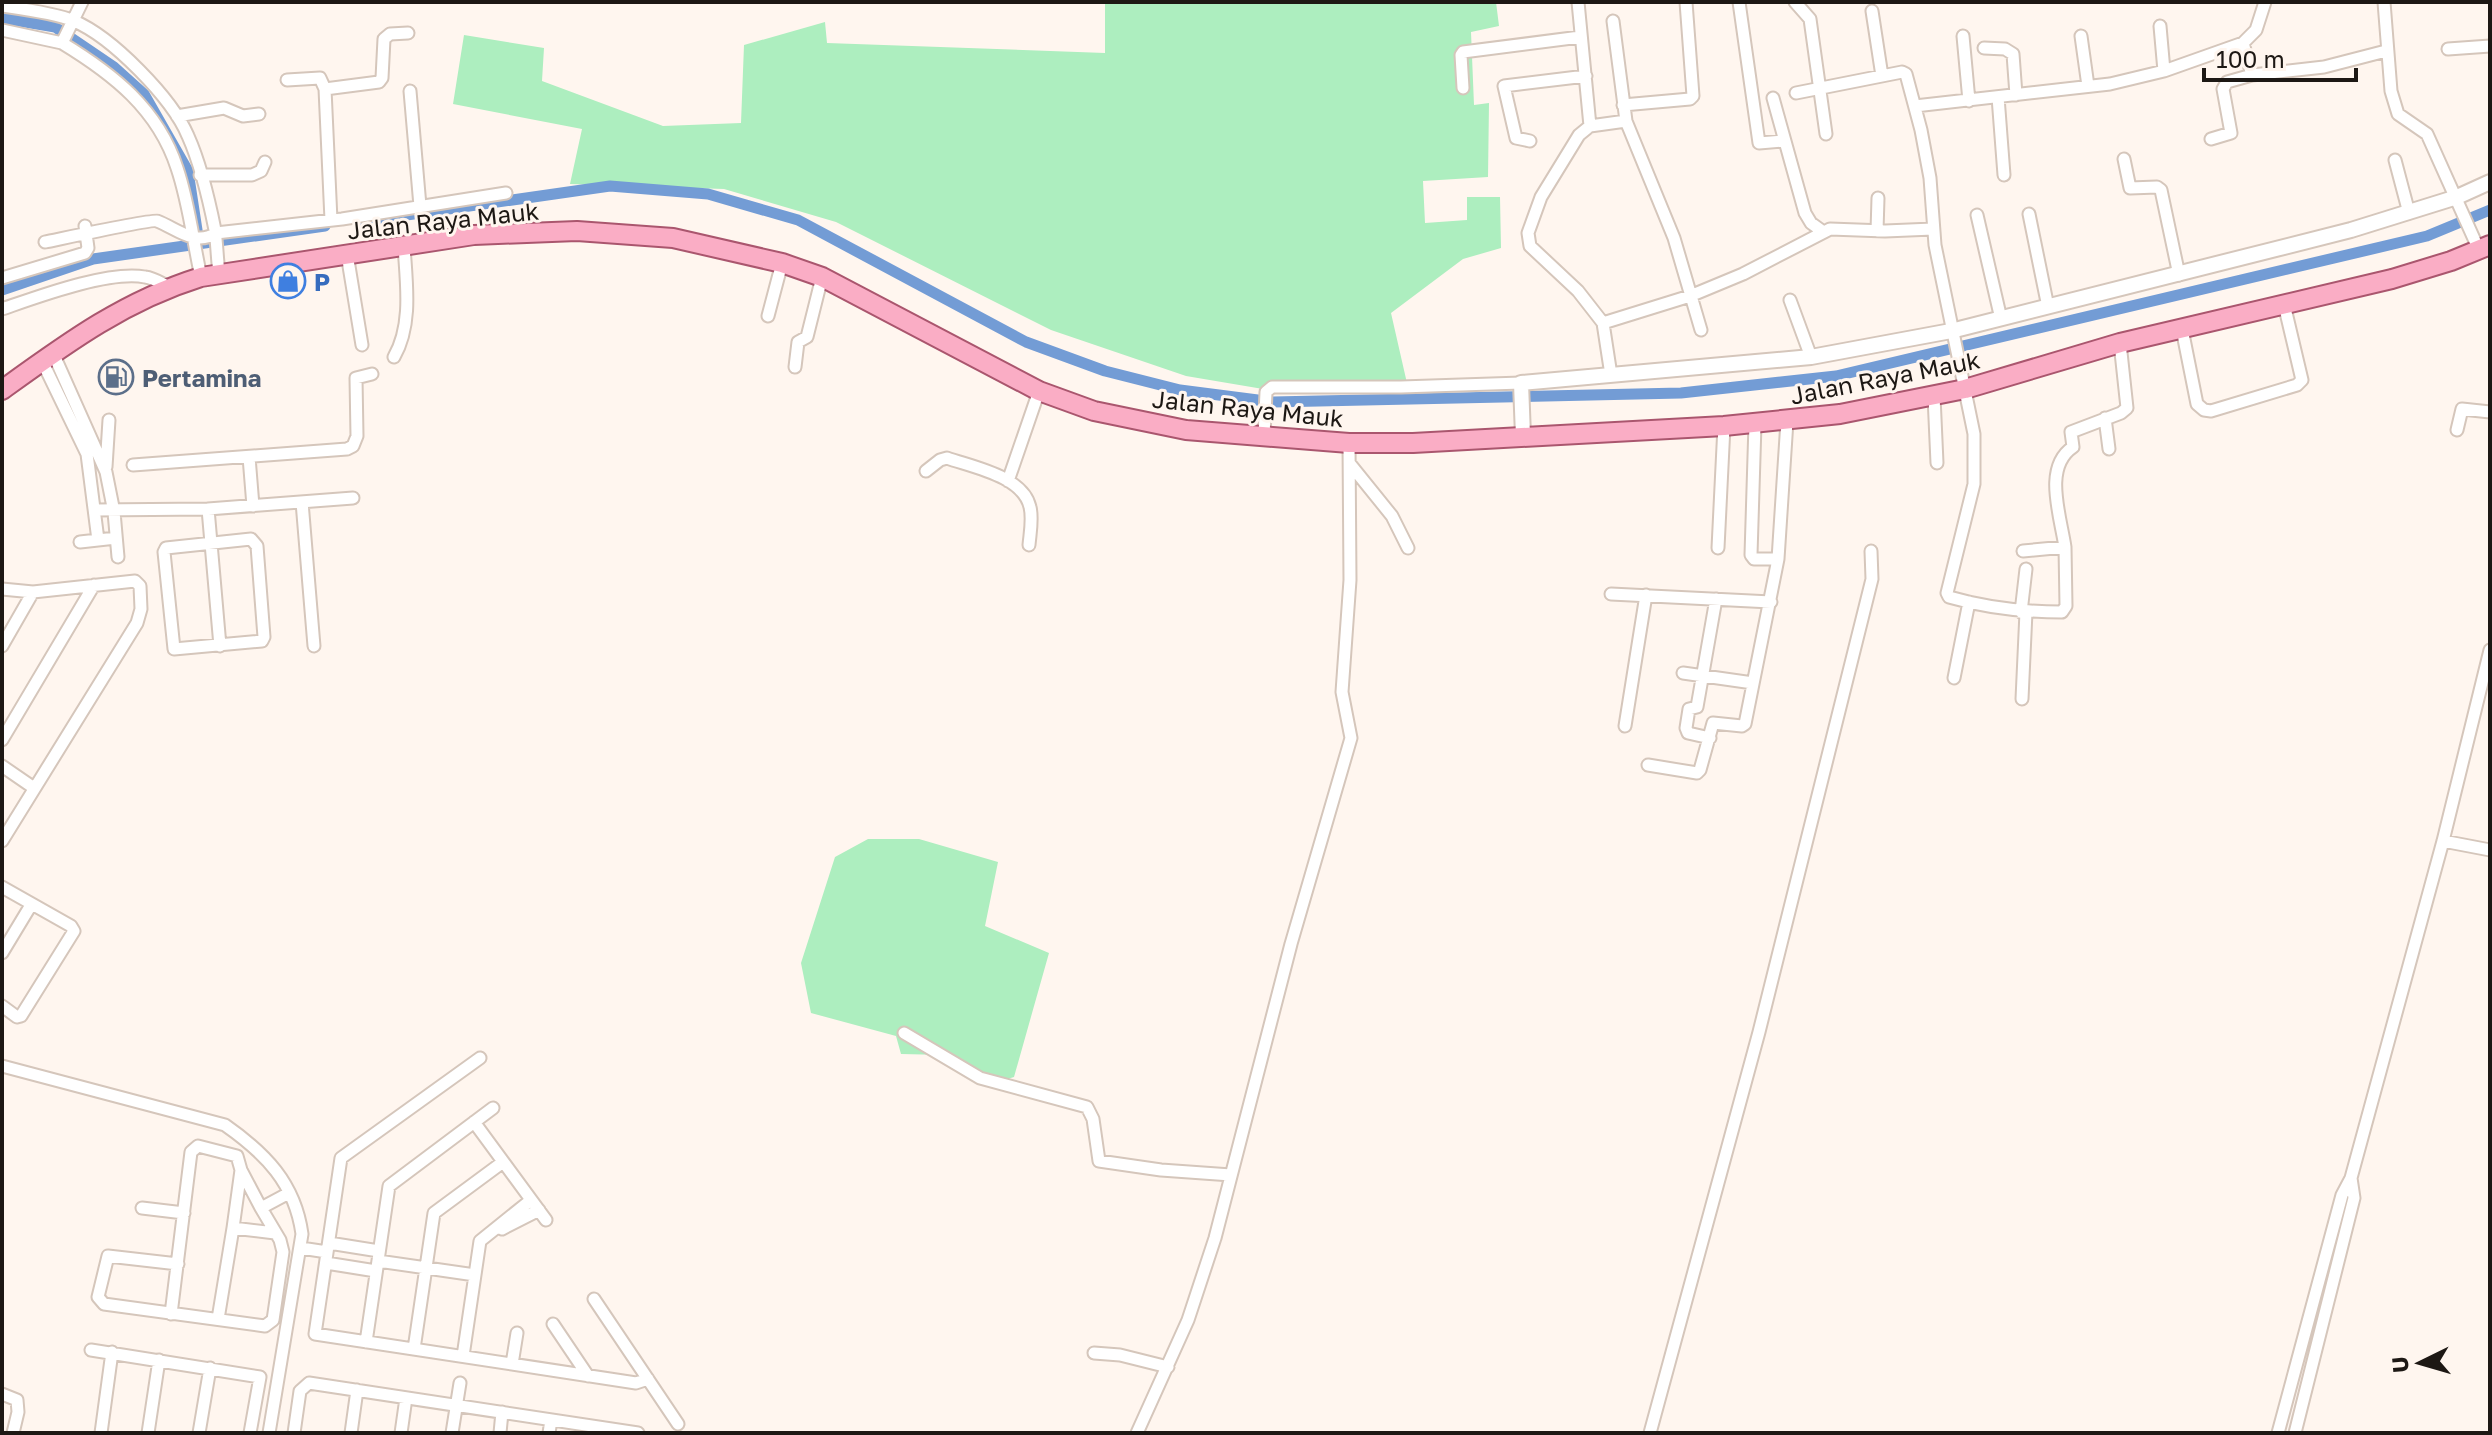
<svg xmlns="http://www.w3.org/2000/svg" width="2492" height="1435" viewBox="0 0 2492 1435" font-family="'Golos Text',sans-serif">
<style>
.green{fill:#adeebf}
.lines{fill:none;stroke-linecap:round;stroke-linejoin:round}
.canal{stroke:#739cd5;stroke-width:11}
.minor-casing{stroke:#d5c6bb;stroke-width:15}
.tertiary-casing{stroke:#d5c6bb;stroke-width:18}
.primary-casing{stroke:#aa566e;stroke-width:22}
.minor{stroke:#fff;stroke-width:11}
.tertiary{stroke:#fff;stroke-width:14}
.primary{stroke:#faadc5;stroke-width:18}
.labels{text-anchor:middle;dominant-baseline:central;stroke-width:6;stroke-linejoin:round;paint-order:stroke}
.street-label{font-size:24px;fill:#1d1814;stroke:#fff6ef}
.shop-label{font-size:24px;font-weight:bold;fill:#366cbe;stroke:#fff6ef;text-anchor:start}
.service-label{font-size:24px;font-weight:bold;fill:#4e5e75;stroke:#fff6ef;text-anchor:start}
</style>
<rect width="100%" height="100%" fill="#fff6ef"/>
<path class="green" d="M1105,2h391l3,24 -28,6 3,73 15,-2 -1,74 -65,4 2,42 42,-3v-23h33l1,51 -38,11 -72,54 18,79 -140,-2 -83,-14 -135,-46 -215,-108 -112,-33 -154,-5 12,-55 -129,-25 11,-69 80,13 -2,33 121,45 78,-3 3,-78 81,-23 2,21 278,10z
M868,839h51l79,23 -13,64 64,27 -35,124 -30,9 -39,-31 -44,-1 -5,-18 -85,-23 -10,-50 34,-106z"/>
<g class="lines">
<path class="canal" d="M2,18l53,9 59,40 30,27 44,77 11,72
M358,222l252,-36 98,8 90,26 228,122 79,29 75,19 93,12 408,-9 155,-17 591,-140 63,-26
M2,290l91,-31 232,-33"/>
<g class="minor-casing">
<path id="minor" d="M1578,2l12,124
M1739,2l20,141 25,-2
M1795,2l15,17 16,115
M2384,2l7,89 7,23 29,20 52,116
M2,6c21,3 53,7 72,15 38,16 98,77 114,115 13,29 21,64 27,94 2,14 2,28 4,42
M1872,11l10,65
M1613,21l13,100 48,117 27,92
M2160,26l4,45
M2,30l60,13 20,-41
M1963,36l6,65
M2081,36l7,50
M62,43c51,31 96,66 115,125 12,35 16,73 24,109
M1984,48l21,1 8,5 3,41
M2448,49l42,-3
M2252,75l-9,-32 13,-13 9,-28
M287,80l33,-2 5,11
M1463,88l-2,-33 2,-3 117,-15
M410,91l10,115
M1796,93l106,-21 4,2 15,56 9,48 5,67 39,189v50l-27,109 2,4c38,11 74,15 113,15l4,-6 -1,-59 -42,4
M1998,97l6,78
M1773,98l32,115 6,10 11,8
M1623,105l67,-6 3,-3 -7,-94
M1915,106l195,-22 54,-13 79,-28
M177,116l47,-8 19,8 16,-2
M2211,139l20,-6 -8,-44 4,-7 25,-7 72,-8 62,-16
M1530,141l-14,-3 -12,-52 82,-10
M2124,159l6,29 27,-1 4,3 18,85
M2395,160l14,53
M200,175h52l9,-4 4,-9
M2029,214l19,93
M1977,215l24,104
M331,220l-6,-131 54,-7 3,-4 2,-39 6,-5 18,-1
M1877,231l1,-33
M45,242c15,-3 106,-23 112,-21 19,7 38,26 59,12l126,-14 164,-26
M347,254l15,91
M2,278l83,-25 3,-5 -3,-22
M1790,300l21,57
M2,309c35,-12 107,-39 143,-32 9,1 16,6 24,10
M768,316l14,-53
M1603,323l87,-27 53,-22 87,-45 55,2 48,-2
M2182,329l15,75 7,6 7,1 86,-26 5,-5 -18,-76
M53,353l53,119 8,40 4,45
M394,357c19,-33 12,-76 10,-111
M42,361l45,93 11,86
M795,367l3,-25 9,-5 15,-60
M1611,375l-8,-52 -25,-32 -48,-45 -2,-13 13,-36 38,-62 11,-9 36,-5
M1934,396l3,67
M2105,418l4,31
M1755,424l-4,131 3,4h24
M2457,430l5,-21 28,3
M1264,436l2,-44 6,-5h129l120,-4
M249,457l4,49
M1350,464l42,52 16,32
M133,465l214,-16 6,-3 4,-10 -1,-58 16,-4
M106,467l3,-47
M926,471l14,-11 7,-2c25,9 76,18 83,49 3,12 0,26 -1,38
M1008,481l31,-90
M302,502l12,144
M208,509l12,137
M95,510l113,-1 145,-11
M251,539l6,7 7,91 -2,4 -88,8 -10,-97 2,-4z
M80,542l36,-4
M2065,547c-5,-33 -22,-80 8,-100l-2,-15 50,-19 6,-5 -7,-65
M1718,548l6,-122
M2,589l31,3 102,-11 5,5 1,23 -4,14 -135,218
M1611,594l160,8
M2021,612l5,-43
M2,646l31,-54
M1683,673l70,10
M1954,678l15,-76
M2022,699l4,-87
M1625,726l21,-131
M1710,738l-22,-5 -2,-5 3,-19 8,-2 19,-108
M2,740l92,-155
M1648,765l49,8 3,-3 13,-47 29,3 3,-2 33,-165 9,-138
M2,766l32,22
M2443,841l47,9
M2,887l69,39 3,5 -53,85 -4,1 -15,-11
M2,953l29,-48
M904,1033l76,45 107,29 6,12 6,42 62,9 70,5
M480,1058l-139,100 -26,176 321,49 12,-4
M2,1066l223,59c40,28 70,58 77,109l-33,199
M474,1122l72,98
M142,1208l42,5
M261,1208l28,-15
M233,1228l8,-58
M502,1229l37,-19
M329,1243l50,8
M301,1248l26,4
M378,1261l97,14
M326,1263l50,8
M594,1299l84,125
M171,1314l20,-162 7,-6 39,10 4,14 20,38 19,32 3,12 -10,68 -8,6 -161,-22 -6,-7 10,-41 70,8
M218,1319l15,-91 42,5
M553,1324l35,52
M366,1342l23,-156 104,-78
M414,1349l20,-136 69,-51
M91,1350l169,27 -10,56
M1094,1353l26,2 48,12
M463,1356l17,-115 51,-41
M512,1364l5,-31
M2,1394l15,6 1,12 -5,21
M101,1433l11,-81
M148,1433l11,-73
M199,1433l11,-65
M294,1433l6,-42 9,-8 329,50
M351,1433l6,-43
M401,1433l5,-35
M452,1433l8,-50
M500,1433l2,-21
M549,1433l2,-13
M1137,1433l51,-113 27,-82 76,-294 60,-206 -9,-46 8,-112 -1,-137
M1650,1433l109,-401 113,-453 -1,-28
M2278,1433l64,-238 9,-17 92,-337 47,-191
M2295,1433l59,-235 -3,-20"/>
</g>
<g class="tertiary-casing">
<path id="tertiary" d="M1523,436l-2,-53 290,-26 140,-26 400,-101 106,-33 33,-15"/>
</g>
<g class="primary-casing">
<path id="primary" d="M2,390c65,-47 122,-89 199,-113l273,-42 103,-4 96,7 109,25 40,14 217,114 55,20 92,19 163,13h64l311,-17 116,-12 125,-25 155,-46 272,-64 59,-18 39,-16"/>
</g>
<use href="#minor" class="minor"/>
<use href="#tertiary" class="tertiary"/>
<use href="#primary" class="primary"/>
</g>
<defs>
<g id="shop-ring" transform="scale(1.8)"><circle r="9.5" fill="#fff6ef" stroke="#3f7fe0" stroke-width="1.5"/><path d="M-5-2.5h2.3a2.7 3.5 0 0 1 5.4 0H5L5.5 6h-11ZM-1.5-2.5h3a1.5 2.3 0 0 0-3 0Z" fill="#3f7fe0"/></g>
<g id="fuel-ring" transform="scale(1.8)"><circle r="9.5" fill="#fff6ef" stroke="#5c6f8a" stroke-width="1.5"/><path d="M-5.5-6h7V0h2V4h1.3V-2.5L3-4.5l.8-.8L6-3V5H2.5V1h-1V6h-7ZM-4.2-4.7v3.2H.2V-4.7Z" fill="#5c6f8a"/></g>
</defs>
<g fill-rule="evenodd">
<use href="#shop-ring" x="288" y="281"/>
<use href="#fuel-ring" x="116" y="377"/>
</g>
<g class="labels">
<g class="street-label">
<text transform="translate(443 220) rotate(-6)">Jalan Raya Mauk</text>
<text transform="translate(1885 377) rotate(-11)">Jalan Raya Mauk</text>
<text transform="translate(1248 408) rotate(6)">Jalan Raya Mauk</text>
</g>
<g class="shop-label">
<text x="314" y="281">P</text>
</g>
<g class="service-label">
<text x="142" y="377">Pertamina</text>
</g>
</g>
<rect width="2492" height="1435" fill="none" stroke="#1d1814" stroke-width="8"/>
<g transform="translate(2420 1363) rotate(265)" stroke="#fff6ef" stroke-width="6" paint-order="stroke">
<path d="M0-6L14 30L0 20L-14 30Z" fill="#1d1814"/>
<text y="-12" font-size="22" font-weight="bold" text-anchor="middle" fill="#1d1814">U</text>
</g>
<path d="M2204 68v12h152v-12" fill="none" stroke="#1d1814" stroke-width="4"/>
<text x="2216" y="68" font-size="24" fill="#1d1814" stroke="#fff6ef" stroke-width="6" paint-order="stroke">100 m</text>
</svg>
